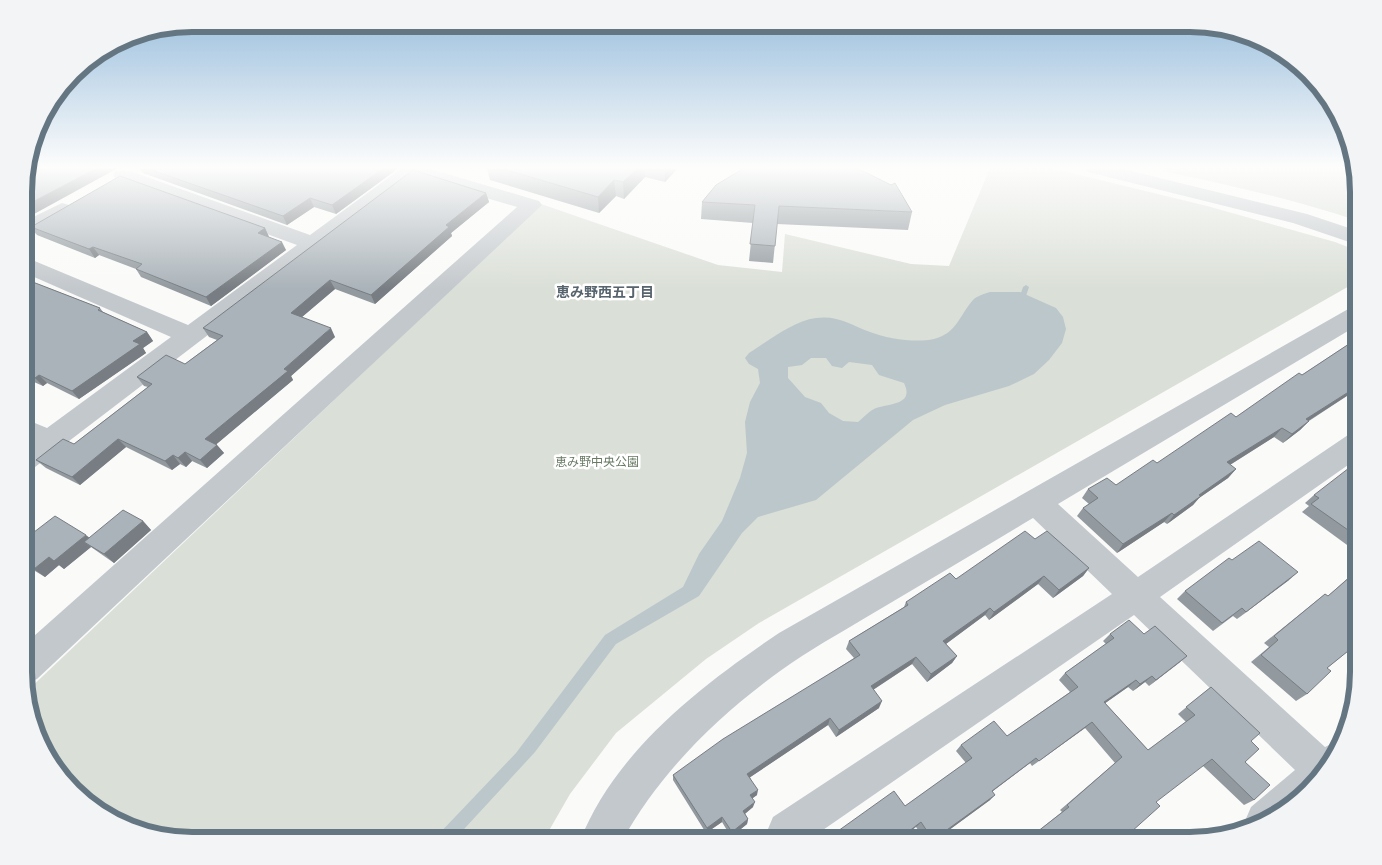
<svg xmlns="http://www.w3.org/2000/svg" width="1382" height="865" viewBox="0 0 1382 865" font-family="'Archivo Narrow','Noto Sans JP',sans-serif">
<style>
.green{fill:#dadfd7}
.water{fill:#bbc7cb;fill-rule:evenodd}
.lines{fill:none;stroke-linecap:round;stroke-linejoin:round}
.stream{fill:#bbc7cb;fill-rule:evenodd}
.minor{fill:#c3c8cc;fill-rule:evenodd}
.wall{fill:#929a9f}
.shaded-wall{fill:#777d82}
.building{fill:#aab3b9;stroke:#777d82}
.labels{text-anchor:middle;dominant-baseline:central;stroke-width:5;stroke-linejoin:round;paint-order:stroke}
.park-label{font-size:12px;fill:#687a64;stroke:#fff}
.neighbourhood-label{font-size:14px;font-weight:bold;fill:#57646e;stroke:#fff}
.rim{fill:none;stroke:#657683;stroke-width:6}
</style>
<rect width="100%" height="100%" fill="#fafaf8"/>
<path class="green" d="M990,168h61l156,38 128,36 23,9v30l-599,342 -53,36 -90,74 -46,61 -27,47h-351l-43,-6 -50,-22 -52,-56 -22,-64 516,-489 177,61 64,7 3,-38 126,30 38,2z
M1163,168h191l4,13v40c-64,-22 -130,-36 -196,-50z"/>
<path class="water" d="M990,292h30l36,16 7,9 3,12 -4,14 -13,17 -15,14 -25,12 -64,19 -32,15 -97,80 -58,17 -16,16 -43,63 -83,48 -81,108 -82,89h-19l1,-3 81,-85 89,-118 78,-48 16,-33 23,-33 18,-43 7,-25 -2,-31 5,-20 10,-19 -2,-14 -9,-5 -4,-6 4,-5c19,-12 44,-32 67,-35 22,-3 35,7 54,14 18,7 46,11 64,7 23,-6 25,-23 39,-39 4,-4 11,-6 17,-8zM811,358h15l6,8 10,2 7,-6 23,3 7,10 25,8c11,23 -16,20 -30,26 -6,3 -11,9 -16,13l-15,-1 -14,-8 -8,-10 -16,-6 -17,-19v-11l14,-2z"/>
<g class="lines">
<path class="stream" d="M1320,168h8l-3,2z
M1026,285l3,2 -5,15 -1,1h-4l-1,-1 5,-15z"/>
<path class="minor" d="M26,168h22l-3,4 -20,8z
M397,168h30l112,33 3,4 -505,474 -12,5v-40l492,-437 -102,-30 -380,290 -10,3 2,-28 -2,-23 22,9 124,-91 -146,-64v-16l163,68 109,-80 -181,-66 -3,-4 3,-4h14l180,64 89,-65z
M1085,168h34l188,46 51,17v14l-65,-22 -205,-51z
M62,203l7,2 3,4 -3,4 -36,22 -8,1v-15z
M1358,306v19l-300,179 80,73 210,-142 10,-3v26l-198,139 165,150 6,-3 6,3 -7,19 -56,53 -26,8 -3,-6 6,-14 44,-37 -161,-155 -327,226h-44l10,-24 339,-223 -79,-76c-48,29 -97,58 -146,87 -28,17 -57,33 -85,51 -71,47 -138,109 -180,185h-42c35,-90 122,-156 199,-208l571,-325z"/>
</g>
<path class="wall" d="M139,168h258l-1,2 -60,44 -22,-7 -27,18 -144,-52z
M487,168h191l-13,14 -20,-5 -21,22 -8,-3 -17,17 -109,-33z
M486,193l3,9 -38,31 1,3 -77,68 -40,-15 -33,28 33,20 -44,39 2,4 -77,64 8,9 -17,15 -15,-7 -6,6 -6,-3 -8,6 -46,-23 -46,38 -34,-17 -10,-8 38,-16 74,-57 -4,-1 -7,-9 48,-13 32,-24 -8,-3 -6,-9z
M702,202l210,10 -4,18 -131,-6 -4,39 -24,-2 4,-38 -52,-4z
M31,227l234,1 4,9 17,13 -75,56 -70,-29 -5,-8 -37,-14 -4,3 -58,-23z
M25,279l75,29 3,4 44,20 6,9 -10,7 3,5 -67,46 -32,-16 -4,3 -18,-8z
M1358,338v53l-2,-1 -47,31 -9,9 -17,13 -9,-6 -44,28 6,4 -8,9 -29,20 -6,7 -26,19 -3,-2 -47,31 -40,-37 6,-8 6,-4 -7,-6 6,-9 28,-4 41,-22 79,-46 66,-42z
M1358,474v79l-56,-41 7,-6 -4,-3 9,-8z
M143,521l8,9 -37,33 -23,-16 -27,22 -5,-4 -14,12 -20,-12v-26l64,-1z
M1035,539l54,29 -6,8 -30,22 -15,-14 -49,36 -4,-5 -39,29 11,12 -5,7 -25,19 -15,-18 -39,26 6,18 -43,29 -8,-12 -78,52 7,18 -5,3 1,9 -8,7 3,5 -1,5 -16,13 -9,-15 -16,11 -33,-53v-5l181,-117 -8,-9 3,-8 55,-34 2,-5 50,-23z
M1232,560l57,20 -52,39 -4,-3 -20,15 -36,-32 8,-8z
M1358,569v74l-31,25 -20,26 -11,7 -45,-39 18,-15 -5,-4 61,-49 3,2z
M1110,634h34l43,22 -38,30 -4,-4 -12,9 -5,-4 -23,16 43,47 38,-28 -8,-8 33,-27 40,54 -6,21 9,38 -10,5 -41,-39 -175,73 34,-27 -2,-2 55,-47 -30,-35 -53,38 -2,-3 -37,28 -3,9 -56,41h-8l-10,-14 -11,-21 61,-43 -10,-12 5,-6 46,-9 63,-44 -11,-12 6,-7 41,-29 -3,-3z"/>
<path class="shaded-wall" d="M97,168h21l-93,51v-13z
M384,168h13l-1,2 -60,44 -4,-9z
M638,168h7v9l-21,22 -1,-17z
M665,168h13l-13,14z
M614,180l2,16 -17,17 -1,-16z
M486,193l3,9 -38,31 1,3 -77,68 -4,-9 75,-70z
M310,198l4,9 -27,18 -4,-9z
M265,228l4,9 -11,-4z
M282,242l4,8 -75,56 -5,-9z
M93,247l6,8 -4,3 -6,-9z
M330,280l5,9 -39,33 -5,-9z
M331,328l4,9 -44,39 2,4 -81,68 -7,-9z
M147,332l6,9 -10,7 3,5 -67,46 -7,-8 61,-50z
M39,375l8,8 -4,3 -8,-8z
M1358,386v3l-2,1 -59,38 9,-9z
M1309,421l-9,9 -17,13 9,-9z
M1282,428l-8,9 -54,34 7,-9z
M118,439l8,8 -46,38 -8,-8z
M217,445l7,8 -17,15 -7,-8z
M185,452l7,9 -6,6 -8,-9z
M173,455l7,9 -8,6 -7,-9z
M1236,469l-8,9 -29,20 -6,7 -26,19 7,-9 25,-20z
M1172,513l-8,9 -47,31 6,-9z
M143,521l8,9 -37,33 -10,-9z
M86,535l10,8 -12,-1 7,5 -27,22 -10,-8z
M49,557l10,8 -14,12 -11,-8z
M1089,568l-6,8 -30,22 6,-8z
M1298,572l-9,8 -52,39 9,-7z
M1044,576l-6,8 -49,36 5,-8z
M990,608l-5,7 -46,34 4,-8z
M957,656l-5,7 -25,19 4,-8z
M1187,656l-8,7 -30,23 7,-6z
M916,657l-4,7 -44,29 3,-7z
M1152,676l-7,6 -12,9 7,-7z
M1136,680l-8,7 -31,22 7,-7z
M882,701l-3,7 -43,29 3,-7z
M830,718l-2,7 -82,55 1,-6z
M1092,722l-7,6 -53,38 7,-5z
M1036,758l-6,5 -44,33 6,-5z
M758,790l-1,5 -8,6 1,-6z
M995,795l-5,5 -56,41h-2z
M755,802l-2,5 -11,9 1,-5z
M722,817v5l-16,11 1,-5z
M748,819l-1,5 -16,13 1,-5z
M921,822l-5,5 -18,14h-2z"/>
<path class="building" d="M44,168h53l-72,38v-28z
M146,168h238l-52,37 -22,-7 -27,18z
M500,168h138l-15,14 -9,-2 -16,17z
M744,168h110l13,5 24,12 4,-2 17,29 -133,-6 -4,40 -25,-2 5,-39 -53,-3 14,-17z
M413,170l73,23 -40,32 3,2 -78,68 -41,-15 -39,33 40,15 -47,41 4,2 -83,68 12,6 -17,15 -15,-8 -7,6 -5,-3 -8,6 -47,-22 -46,38 -36,-17 27,-21 11,5 78,-60 -15,-7 29,-22 19,9 38,-28 -20,-8z
M120,176l145,52 -7,5 24,9 -76,55 -70,-28 6,-5 -49,-17 -4,2 -58,-22z
M25,279l75,29 -2,2 49,22 -14,9 7,3 -68,47 -33,-16 -4,3 -10,-5z
M1358,338v48l-52,33 3,2 -17,13 -10,-6 -55,34 9,7 -37,26 2,1 -27,19 -2,-2 -49,31 -40,-36 15,-10 -10,-9 19,-11 9,7 37,-25 4,3 74,-50 5,4 63,-44 3,2z
M1349,468l9,6v63l-47,-33 8,-6 -5,-3z
M123,510l20,11 -39,33 -20,-12z
M55,516l31,19 -32,26 -5,-4 -15,12 -9,-6v-24z
M1025,531l10,8 12,-8 42,37 -30,22 -15,-14 -50,36 -4,-4 -47,33 14,15 -26,18 -15,-17 -45,29 11,15 -43,29 -9,-12 -83,56 11,16 -8,5 5,7 -12,9 5,8 -16,13 -10,-15 -15,11 -34,-53 50,-36 137,-84 -11,-14 59,-36 -2,-3 44,-29 6,6z
M1259,541l39,31 -52,40 -4,-4 -20,15 -37,-32 44,-33 3,2z
M1358,570v73l-31,25 4,3 -24,23 -46,-39 17,-15 -4,-4 51,-42 3,2z
M1129,620l15,14 11,-8 32,30 -31,24 -4,-4 -12,8 -4,-4 -32,22 44,48 47,-35 -9,-8 25,-20 49,46 -9,8 8,8 -14,13 25,23 -16,15 -42,-41 -56,43 4,4 -39,35h-105l9,-7 3,5 41,-32 -2,-2 55,-48 -30,-35 -53,39 -3,-3 -44,33 3,4 -62,45 -12,-18 -25,19h-72l70,-50 11,15 67,-48 -11,-13 33,-24 13,15 71,-49 -13,-14 49,-35 -4,-4z"/>
<linearGradient id="sky" x2="0" y2="1"><stop stop-color="#96bcdc"/><stop offset="0.58" stop-color="#fdfdfc"/><stop offset="1" stop-color="#fdfdfc" stop-opacity="0"/></linearGradient>
<rect width="1382" height="289" fill="url(#sky)"/>
<g class="labels">
<g class="park-label">
<text x="597" y="462">恵み野中央公園</text>
</g>
<g class="neighbourhood-label">
<text x="605" y="292">恵み野西五丁目</text>
</g>
</g>
<path d="M0 0H1382V865H0ZM192 32H1190A160 160 0 0 1 1350 192V672A160 160 0 0 1 1190 832H192A160 160 0 0 1 32 672V192A160 160 0 0 1 192 32Z" fill="#f3f4f5" fill-rule="evenodd"/>
<path class="rim" d="M192 32H1190A160 160 0 0 1 1350 192V672A160 160 0 0 1 1190 832H192A160 160 0 0 1 32 672V192A160 160 0 0 1 192 32Z"/>
</svg>
